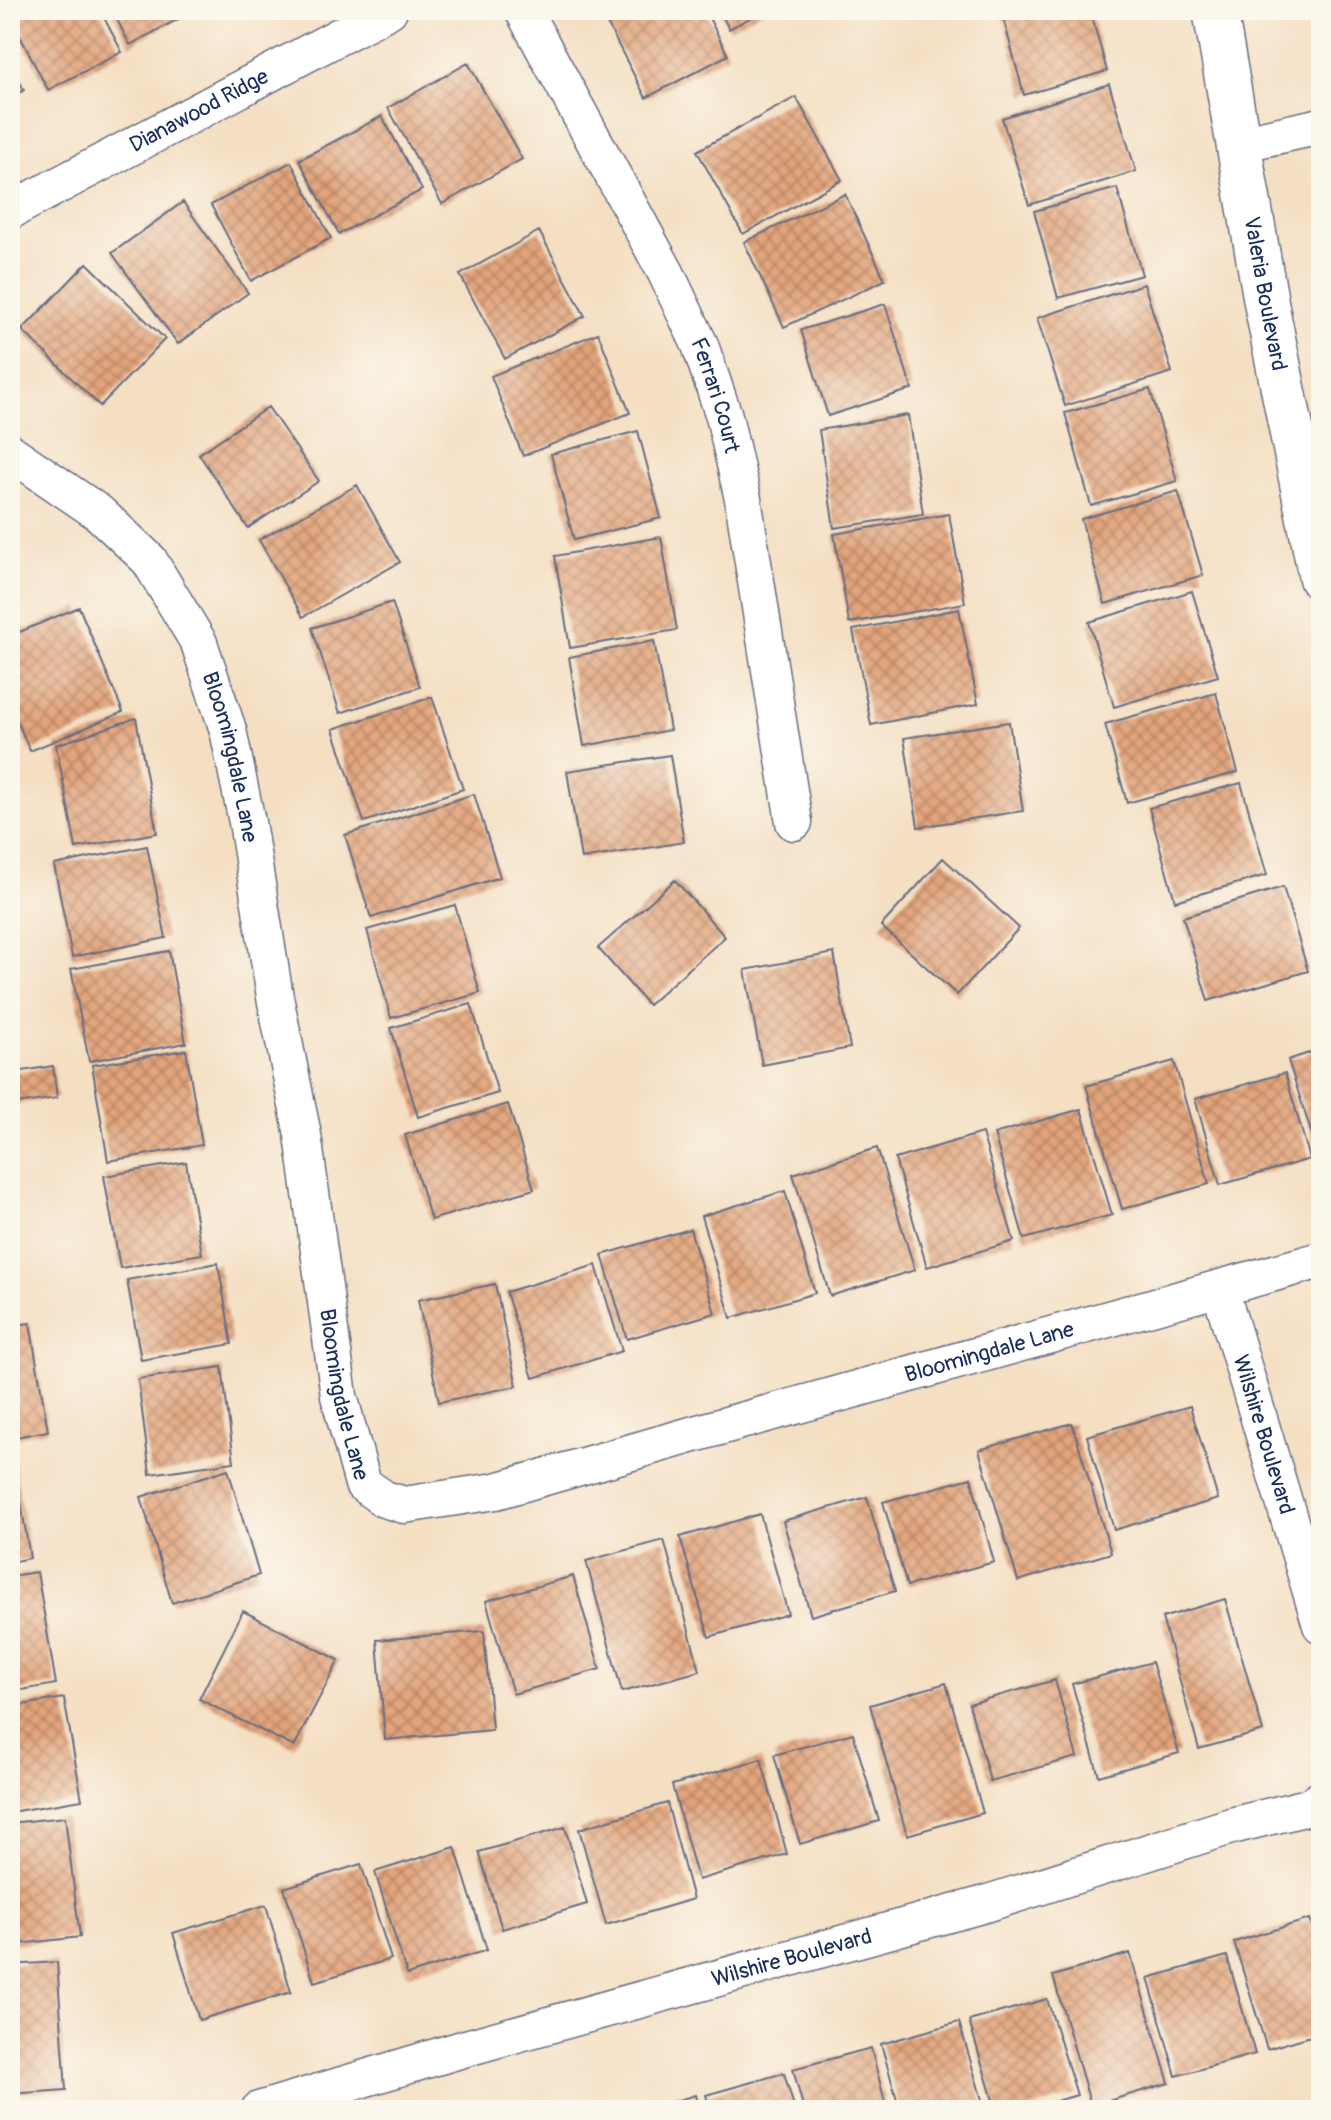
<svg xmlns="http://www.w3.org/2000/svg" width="1331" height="2120" viewBox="0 0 1331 2120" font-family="Pangolin,sans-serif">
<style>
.building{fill:url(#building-cross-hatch)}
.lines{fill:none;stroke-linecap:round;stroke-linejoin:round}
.minor-casing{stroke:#676d81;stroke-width:39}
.tertiary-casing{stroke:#676d81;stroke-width:47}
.minor{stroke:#fff;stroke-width:36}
.tertiary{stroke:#fff;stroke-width:44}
.labels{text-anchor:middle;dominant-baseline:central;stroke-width:6;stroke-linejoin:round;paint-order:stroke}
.street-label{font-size:22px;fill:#1b2f5e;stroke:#fbf7ec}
</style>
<defs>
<pattern id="building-cross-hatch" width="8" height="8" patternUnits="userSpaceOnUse" patternTransform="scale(2)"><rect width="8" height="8" fill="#e3a47b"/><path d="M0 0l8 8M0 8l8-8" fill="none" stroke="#b78668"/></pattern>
</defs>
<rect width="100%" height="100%" fill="#fbf7ec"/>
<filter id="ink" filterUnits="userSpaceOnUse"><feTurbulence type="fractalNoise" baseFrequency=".0125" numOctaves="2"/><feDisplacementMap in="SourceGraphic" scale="16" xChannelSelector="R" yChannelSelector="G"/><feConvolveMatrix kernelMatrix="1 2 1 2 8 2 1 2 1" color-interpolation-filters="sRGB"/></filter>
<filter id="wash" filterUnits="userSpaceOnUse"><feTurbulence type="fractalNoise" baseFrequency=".006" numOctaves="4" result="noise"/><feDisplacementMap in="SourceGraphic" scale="32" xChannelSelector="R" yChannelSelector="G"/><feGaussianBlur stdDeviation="1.8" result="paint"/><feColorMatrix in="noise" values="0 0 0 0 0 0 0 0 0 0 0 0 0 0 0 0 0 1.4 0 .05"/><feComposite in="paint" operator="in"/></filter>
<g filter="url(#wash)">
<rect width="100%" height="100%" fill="#f4dfc3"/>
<g id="blocks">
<path class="building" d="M10,10h90l22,42 -74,38 -38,-73z
M112,10h83l-65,35z
M600,10h105l23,45 -82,43z
M719,10h46l-36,19z
M1001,10h89l17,61 -83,24z
M468,63l54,96 -80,45 -54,-96z
M10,64l14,26 -14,8z
M1109,84l27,87 -107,34 -27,-87z
M796,97l46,83 -99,54 -46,-83z
M382,116l40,74 -83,44 -40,-74z
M291,162l40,76 -80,43 -40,-76z
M1117,188l25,87 -84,23 -24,-87z
M845,194l40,86 -101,47 -40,-85z
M183,202l65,91 -70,51 -66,-91z
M539,231l46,85 -80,43 -45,-84z
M87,263l78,76 -65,67 -78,-76z
M1144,284l28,88 -107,34 -28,-88z
M885,304l27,85 -84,27 -27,-86z
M598,333l32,80 -107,43 -32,-80z
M1150,389l27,92 -86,25 -26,-93z
M268,407l51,74 -71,47 -49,-74z
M908,415l15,99 -89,14 -15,-98z
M638,431l23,87 -87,22 -23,-86z
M357,485l43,77 -97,55 -44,-77z
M1178,491l25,84 -98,29 -24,-85z
M949,514l16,89 -116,20 -15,-89z
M661,537l16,93 -107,18 -15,-92z
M1192,591l26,85 -104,31 -25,-85z
M392,602l28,85 -80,26 -28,-85z
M79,607l44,105 -93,39 -20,-47v-68z
M959,609l19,95 -107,21 -18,-95z
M654,641l16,89 -86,16 -15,-89z
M1216,693l22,79 -111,31 -22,-79z
M432,697l31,92 -99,33 -31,-93z
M136,718l21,115 -81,15 -20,-103z
M1009,722l14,89 -105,16 -14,-89z
M670,755l14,87 -103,17 -14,-88z
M1241,783l26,92 -92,26 -26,-93z
M474,794l26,83 -129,41 -26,-83z
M147,846l19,92 -94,19 -18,-92z
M943,858l76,70 -62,67 -76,-69z
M675,880l50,57 -77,68 -50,-57z
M1283,887l25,84 -100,30 -25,-84z
M455,905l25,88 -89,25 -24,-88z
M169,951l17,92 -97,18 -18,-92z
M834,953l16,95 -88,17 -17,-95z
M471,1004l27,89 -80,24 -27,-89z
M1321,1049v111h-1l-32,-100z
M186,1050l16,95 -94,16 -16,-96z
M1174,1061l35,123 -87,25 -36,-123z
M53,1066l4,32 -47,7v-32z
M1285,1073l25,86 -90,26 -25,-86z
M508,1104l26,85 -103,31 -26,-85z
M1081,1109l31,106 -88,24 -30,-105z
M982,1133l32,108 -87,26 -32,-108z
M877,1148l38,122 -85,26 -37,-122z
M186,1162l16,92 -82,14 -16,-92z
M785,1191l30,102 -84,25 -30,-102z
M690,1229l25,84 -88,26 -25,-84z
M218,1263l14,81 -91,16 -14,-80z
M596,1265l26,86 -89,27 -27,-86z
M495,1284l22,102 -78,16 -21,-102z
M30,1323l18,108 -38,7v-112z
M222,1367l12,95 -84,12 -12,-95z
M1190,1406l28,93 -104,31 -27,-94z
M1072,1423l39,130 -93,28 -39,-131z
M12,1447l18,111 -20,4v-114z
M228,1469l31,106 -87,28 -31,-106z
M971,1478l23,84 -87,24 -24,-84z
M867,1497l28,94 -84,25 -28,-95z
M760,1514l28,100 -79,23 -29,-100z
M664,1540l36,131 -78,21 -36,-131z
M37,1572l19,112 -46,8v-116z
M573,1576l27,93 -87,25 -27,-93z
M1225,1599l38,132 -64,18 -37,-131z
M243,1611l96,49 -45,87 -95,-48z
M484,1631l8,99 -107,10 -8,-100z
M1152,1662l27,91 -80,23 -27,-92z
M1055,1680l22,77 -87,24 -21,-77z
M946,1683l37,130 -76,22 -37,-130z
M64,1698l18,102 -72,12v-105z
M853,1733l26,88 -79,23 -26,-89z
M761,1759l26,95 -89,26 -26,-95z
M667,1803l26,96 -87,26 -27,-96z
M65,1817l15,120 -70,8v-122z
M565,1827l22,77 -85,25 -23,-77z
M455,1847l32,103 -80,25 -32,-103z
M361,1864l30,95 -77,23 -30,-94z
M266,1905l25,87 -92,28 -26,-87z
M1310,1919l11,36v78l-54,16 -33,-107z
M1130,1953l39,130 -78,23 -38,-130z
M1227,1956l28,98 -79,22 -28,-98z
M57,1962l9,128 -56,4v-129z
M1047,1999l30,96 -51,15h-30l-27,-89z
M959,2022l26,88h-85l-19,-66z
M871,2048l16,62h-83l-11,-41z
M784,2073l11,37h-85l-4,-15z
M696,2095l4,15h-53l-1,-1z"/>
</g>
</g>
<g filter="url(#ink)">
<use href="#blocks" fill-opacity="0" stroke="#676d81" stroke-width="2"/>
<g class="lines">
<g class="minor-casing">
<g id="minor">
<path id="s1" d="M523,10l143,263 34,72 24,71 19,83 51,323"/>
<path d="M1239,144l82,-18"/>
<path id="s2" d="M10,211l379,-201"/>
<path id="s3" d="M10,452l89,61 50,47 50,83 29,87 19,92 28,175 28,138 36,261 24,88 21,15 20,6 92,-14 216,-62 609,-169"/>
<path id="s4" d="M1220,1289l101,336"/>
<path id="s5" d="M259,2110l207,-62 519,-144 246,-78 77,-19 13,-8"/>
</g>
</g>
<g class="tertiary-casing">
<g id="tertiary">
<path id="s6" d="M1215,10l53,303 53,265"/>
</g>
</g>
<use href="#minor" class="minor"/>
<use href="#tertiary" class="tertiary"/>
</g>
</g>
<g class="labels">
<g class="street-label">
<text stroke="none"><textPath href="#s2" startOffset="214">Dianawood Ridge</textPath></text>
<text stroke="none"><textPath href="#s6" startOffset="288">Valeria Boulevard</textPath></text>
<text stroke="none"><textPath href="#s1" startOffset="432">Ferrari Court</textPath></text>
<text stroke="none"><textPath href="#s3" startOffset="392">Bloomingdale Lane</textPath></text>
<text stroke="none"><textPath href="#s3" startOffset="1784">Bloomingdale Lane</textPath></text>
<text stroke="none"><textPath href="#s3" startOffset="1040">Bloomingdale Lane</textPath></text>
<text stroke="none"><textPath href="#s4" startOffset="152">Wilshire Boulevard</textPath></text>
<text stroke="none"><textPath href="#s5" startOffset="554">Wilshire Boulevard</textPath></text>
</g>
</g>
<rect width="1331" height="2120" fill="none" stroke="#fbf7ec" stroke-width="40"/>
</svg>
